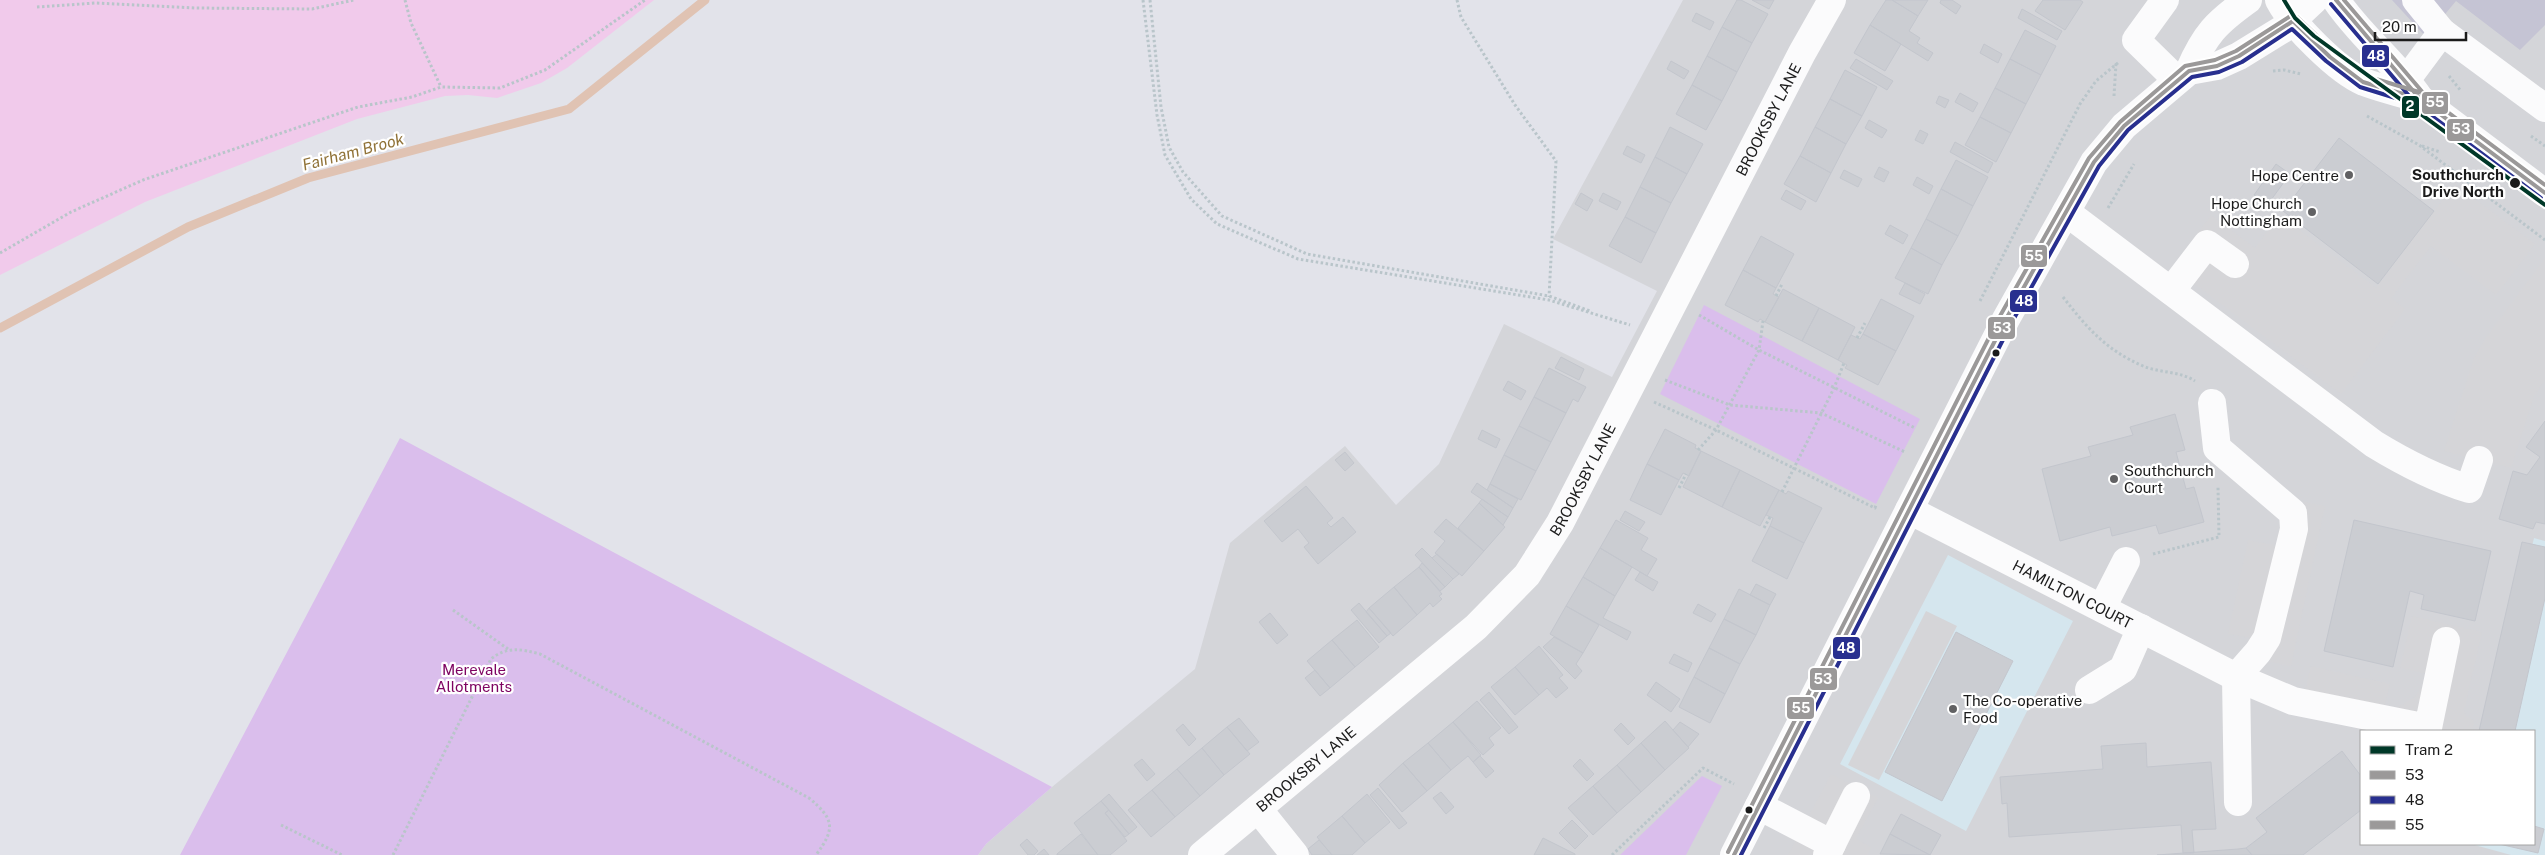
<svg xmlns="http://www.w3.org/2000/svg" width="2545" height="855" viewBox="0 0 2545 855" font-family="'Public Sans',sans-serif">
<style>
.residential{fill:#d4d5d9;fill-rule:evenodd}
.commercial{fill:#d5e6ee}
.construction{fill:#c5c4d4}
.grass{fill:#dabeec}
.park{fill:#f1caeb}
.parking{fill:#d5d5d8}
.lines{fill:none;stroke-linecap:round;stroke-linejoin:round}
.stream{stroke:#e0c3b3;stroke-width:9}
.building{fill:#cbcdd2;stroke:#c3c6cd}
.path{stroke:#b9c5ca;stroke-width:3;stroke-dasharray:2.5 2.5;stroke-linecap:butt}
.minor{stroke:#fbfbfc;stroke-width:28}
.bus-1-casing{stroke:#fff;stroke-width:8}
.bus-2-casing{stroke:#fff;stroke-width:8}
.bus-3-casing{stroke:#fff;stroke-width:8}
.bus-1{stroke:#9b9999;stroke-width:4}
.bus-2{stroke:#282f8f;stroke-width:4}
.bus-3{stroke:#9b9999;stroke-width:4}
.tram-1-casing{stroke:#fff;stroke-width:8}
.tram-1{stroke:#003828;stroke-width:4}
.poi-dot{fill:#616163;stroke:#fff;stroke-width:2}
.stop-dot{fill:#1b1b1b;stroke:#fff;stroke-width:2}
.labels{text-anchor:middle;dominant-baseline:central;stroke-width:4.5;stroke-linejoin:round;paint-order:stroke}
.street-label{font-size:15px;fill:#1b1b1b;stroke:#fff}
.stop-label{font-size:15px;font-weight:bold;fill:#1b1b1b;stroke:#fff;text-anchor:end}
.poi-label{font-size:15px;fill:#1b1b1b;stroke:#fff;text-anchor:end}
.park-label{font-size:15px;fill:#7e0361;stroke:#fff}
.water-label{font-size:16px;font-style:italic;fill:#907237;stroke:#fff}
.line-badge{stroke:#fff;stroke-width:2}
.badge-label{font-size:14px;text-anchor:middle;font-weight:bold;fill:#fff}
</style>
<rect width="100%" height="100%" fill="#e2e3ea"/>
<path class="residential" d="M1683,0h862v855h-1567l8,-11 66,-57 143,-118 35,-126 115,-97 51,59 43,-41 65,-140 108,53 45,-86 -104,-52zM2361,731h173v113h-173z"/>
<path class="commercial" d="M2534,538l11,3v314h-34l-40,-11h63v-113h-46z
M1948,555l125,66 -107,210 -126,-67z"/>
<path class="construction" d="M2392,0h153v25l-25,25 -64,-49 -30,36z"/>
<path class="grass" d="M1704,305l216,114 -44,85 -216,-110z
M400,438l652,349 -66,57 -8,11h-798z
M1702,776l20,10 -36,69h-66z"/>
<path class="park" d="M0,0h654l-87,68 -26,15 -44,15 -29,-3 -23,1 -88,23 -212,83 -145,73z"/>
<path class="parking" d="M2455,184l80,60 -39,51 -65,-49 -40,52 14,11 -64,85 -169,-127 39,-52 44,33 24,-33 97,73z
M2545,258v122l-11,16 -23,72 -67,-17 30,-93 11,-19z
M2304,502l21,4 -34,160 -20,-4 -21,-24 -22,-4 20,-94 46,9z
M1926,611l31,15 -78,154 -31,-15z
M2412,616l70,16 -18,79 2,5 8,5 -2,10h-103l-69,-17 11,-48 79,18 -6,24h13l18,-11 7,-11 3,-13 -25,-5z
M1831,774l47,24 -22,41 15,8 -4,8h-79z"/>
<g class="lines">
<path class="stream" d="M0,328l188,-101 120,-49 261,-69 136,-109"/>
</g>
<path class="building" d="M1737,0h4l27,14 -16,29 -30,-16z
M1752,0h22l-5,9z
M1886,0h6l26,16 -9,15 11,7 -3,5 16,10 -5,8 -58,-36z
M1892,0h36l-10,16z
M1941,0h11l9,6 -5,8 -16,-11z
M2043,0h37l3,2 -18,28 -30,-19z
M2022,9l40,22 -5,9 -39,-22z
M1696,13l18,9 -4,8 -18,-9z
M1870,25l31,19 -16,27 -31,-18z
M1722,27l30,16 -15,29 -30,-16z
M2025,30l31,16 -15,29 -31,-16z
M1984,44l18,10 -4,9 -18,-10z
M1707,56l30,16 -15,29 -30,-16z
M1856,59l37,22 -6,9 -37,-22z
M2010,59l31,16 -15,29 -31,-16z
M1671,61l18,10 -5,8 -17,-10z
M1845,70l32,17 -15,29 -32,-17z
M1692,85l30,16 -16,29 -30,-16z
M1995,88l31,16 -15,29 -31,-16z
M1960,93l18,10 -5,9 -18,-10z
M1939,96l10,4 -4,8 -9,-5z
M1830,99l32,17 -16,28 -31,-17z
M1980,117l31,16 -15,29 -31,-17z
M1869,120l18,10 -5,8 -17,-10z
M1670,127l33,17 -16,30 -32,-17z
M1815,127l31,17 -15,29 -31,-17z
M1920,130l8,4 -5,10 -8,-4z
M2339,138l95,73 -56,73 -95,-73z
M1955,142l38,21 -5,10 -38,-21z
M1627,146l18,9 -4,8 -18,-9z
M1800,156l31,17 -15,29 -32,-18z
M1655,157l32,17 -16,29 -31,-16z
M1956,160l32,17 -15,29 -32,-17z
M2276,164l14,10 -22,30 -14,-9z
M1879,167l10,5 -5,10 -10,-5z
M1844,170l18,9 -4,8 -18,-9z
M1917,177l16,9 -4,8 -16,-9z
M1640,187l31,16 -15,30 -31,-16z
M1941,189l32,17 -15,30 -32,-17z
M1786,190l20,11 -5,9 -20,-11z
M1581,193l12,7 -6,11 -12,-7z
M1603,193l18,9 -4,8 -18,-9z
M1625,217l31,16 -15,30 -32,-17z
M1926,219l32,17 -16,29 -31,-17z
M1890,225l18,10 -5,9 -18,-10z
M1761,236l33,18 -18,34 -33,-18z
M1911,248l31,17 -14,29 -33,-16z
M1743,270l33,18 -3,6 6,3 -14,25 -5,-3 -2,3 -33,-17z
M1905,283l20,11 -5,10 -21,-10z
M1783,289l36,19 -17,33 -37,-19z
M1881,299l33,17 -18,35 -33,-17z
M1819,308l36,19 -17,33 -36,-19z
M1863,334l33,17 -18,34 -33,-17 2,-3 -9,-5 13,-25 9,4z
M1561,357l23,12 -5,11 -24,-12z
M1549,368l37,19 -8,15 -5,-3 -7,14 -32,-16z
M1508,381l18,10 -5,9 -18,-10z
M1534,397l32,16 -15,29 -32,-16z
M2175,414l10,36 -9,2 10,37 8,-2 10,35 -45,12 -3,-9 -44,11 -2,-9 -50,14 -18,-72 49,-13 -3,-9 45,-12 -3,-8z
M2545,421v103l-9,-2 -3,7 -34,-10 14,-48 14,4 13,-18 -14,-10z
M1519,426l32,16 -15,29 -32,-16z
M1665,429l31,16 -1,3 6,3 -12,25 -6,-3 -4,7 -32,-16z
M1482,430l18,9 -4,9 -18,-9z
M1701,451l39,19 -18,37 -39,-20z
M1345,452l9,11 -9,8 -10,-11z
M1504,455l32,16 -15,29 -31,-16z
M1647,464l32,16 -18,35 -31,-15z
M1740,470l39,20 -19,36 -38,-19z
M1477,483l36,25 -5,9 -37,-25z
M1490,484l28,15 -5,9 -26,-18z
M1306,486l27,32 -6,5 4,4 12,-10 13,15 -38,32 -14,-17 5,-4 -11,-14 -16,13 -18,-21z
M1779,490l7,4 2,-3 34,17 -18,35 -34,-17 3,-8 -7,-3z
M1482,499l26,18 -5,8 -24,-22z
M1479,503l26,24 -21,24 -26,-23z
M1625,511l20,11 -6,9 -19,-11z
M1446,519l38,32 -22,25 -27,-23 10,-12 -11,-9z
M1616,520l32,18 -7,12 16,9 -10,17 -47,-28z
M2354,520l137,31 -16,70 -54,-12 3,-14 -14,-4 -17,76 -69,-16z
M1770,526l34,17 -17,36 -35,-18z
M2522,542l23,5v51l-30,133h-36z
M1422,548l31,31 -8,8 -30,-32z
M1600,548l32,19 -17,29 -32,-19z
M1437,554l22,20 -6,5 -21,-21z
M1422,563l23,24 -5,4 -21,-24z
M1419,567l23,27 -3,2 3,3 -9,8 -3,-4 -13,12 -23,-28z
M1640,572l18,10 -5,9 -18,-11z
M1583,577l32,19 -12,22 28,14 -4,8 -61,-34z
M1756,584l20,10 -6,11 -20,-10z
M1394,587l23,28 -24,21 -24,-28z
M1739,589l31,16 -14,30 -32,-16z
M1359,603l28,33 -8,7 -28,-33z
M1698,604l18,10 -5,8 -18,-9z
M1566,606l33,19 -16,28 -33,-19z
M1369,608l22,25 -4,3 -21,-24z
M1270,613l18,22 -11,9 -18,-22z
M1724,619l32,16 -16,29 -31,-16z
M1357,620l22,27 -24,20 -23,-27z
M1956,632l57,29 -71,140 -57,-29z
M1554,637l29,16 -7,11 6,7 -7,8 -32,-32z
M1332,640l23,27 -25,21 -23,-27z
M1539,646l24,29 -4,3 9,10 -12,10 -9,-10 -8,7 -24,-28z
M1709,648l31,16 -15,30 -31,-17z
M1674,654l18,9 -4,9 -19,-9z
M1515,667l24,28 -24,20 -24,-28z
M1315,670l15,18 -10,8 -15,-18z
M1694,677l31,17 -15,29 -31,-16z
M1656,682l24,17 -9,13 -24,-17z
M1489,692l29,35 -9,7 -29,-34z
M1477,701l24,27 -12,10 5,7 -11,10 -30,-33z
M1239,718l20,24 -12,9 -20,-24z
M1665,721l24,27 -24,22 -24,-27z
M1453,722l28,33 -8,7 -5,-6 -17,14 -23,-27z
M1680,722l19,12 -11,13 -15,-17z
M1621,723l14,15 -7,7 -14,-15z
M1183,724l13,15 -7,7 -13,-16z
M1227,727l23,27 -26,21 -22,-27z
M1428,743l23,27 -24,21 -24,-28z
M1641,743l24,27 -24,22 -24,-27z
M2146,743l1,24 64,-5 5,67 -24,1 2,23h-11l-2,-28 -172,12 -2,-34 -5,1 -2,-27 103,-8 -2,-23z
M1202,748l22,27 -24,21 -23,-27z
M2342,751l19,25v34l-58,45h-51l-6,-7 21,-16 -11,-14z
M1480,756l14,15 -8,7 -13,-16z
M1142,759l13,15 -8,7 -13,-16z
M1580,759l14,15 -7,7 -14,-15z
M1403,763l24,28 -25,21 -23,-27z
M1617,765l24,27 -24,21 -24,-27z
M1177,769l23,27 -25,21 -23,-27z
M1593,786l24,27 -24,22 -25,-27z
M1378,788l29,35 -8,6 -29,-34z
M1152,790l23,27 -24,20 -23,-27z
M1441,792l13,15 -8,7 -13,-16z
M1109,794l28,33 -8,7 -28,-33z
M1367,794l23,28 -25,21 -23,-27z
M1101,801l8,9 -4,3 22,28 -17,14h-12l-24,-32z
M1109,810l20,24 -4,3 -20,-24z
M1901,814l40,21 -11,20 -40,-21z
M1342,816l23,27 -13,12h-20l-15,-18z
M1572,820l16,16 -13,13 -16,-16z
M2534,826l10,3 -6,24 -39,-9h35z
M1081,834l17,21h-41v-1z
M1890,834l40,21 -50,-1z
M1543,838l32,16v1h-41z
M1027,839l11,12 -4,4h-6l-8,-10z
M1319,840l13,15h-20l-4,-6z
M2246,848l6,7h-95l81,-6z
M1044,849l5,6h-12z"/>
<g class="lines">
<path class="path" d="M405,0l6,23 30,64
M1143,0l14,115 8,40 26,44 26,25 81,35 251,41 81,25
M1150,0l11,107 8,40 14,25 39,44 85,38 242,42 41,15
M1457,0l4,17 54,88 41,56 -7,136
M37,7l59,-4 100,5 116,1 42,-9
M2273,71l11,-1 17,4
M2449,76l12,15
M2114,96l2,-33
M2367,116l52,29 126,95
M2531,136l14,10
M2422,146l18,6
M2108,208l26,-44
M0,253l71,-41 72,-32 215,-73 54,-10 29,-10 59,1 45,-18 100,-70
M1776,296l6,-12
M2063,297c24,31 43,53 80,69 16,7 37,5 52,15
M1980,301l100,-197 16,-23 23,-19
M1699,315l60,35 156,78
M1857,338l8,-15
M1665,380l65,25 91,8 84,39
M1654,402l62,28 159,78 1,-3
M1698,450l18,-20 43,-80 4,-29
M1679,488l7,-14
M1782,492l52,-104 10,-25
M1764,528l6,-11
M2153,554l66,-17 -1,-50
M453,610l55,39
M281,825l61,30
M393,855l98,-196c16,-13 30,-10 49,-5l269,144c25,21 27,30 7,57
M1612,855l91,-87 31,16"/>
<g class="minor">
<path d="M2165,0l-29,40 41,40"/>
<path d="M2279,0c13,25 59,71 85,82 18,7 38,11 56,17"/>
<path d="M2336,0c24,36 60,63 84,99l125,94"/>
<path d="M2416,0l26,32 103,76"/>
<path d="M2189,71c16,-37 27,-48 59,-71"/>
<path d="M2407,79l35,-47"/>
<path d="M2066,212l308,232c31,19 60,34 95,45l10,-29"/>
<path d="M2171,291l36,-47 28,20"/>
<path d="M2212,403l5,45 76,65 1,16 -27,109 -9,14 -22,25 2,125"/>
<path id="s1" d="M1909,510l327,167 57,24 135,27 18,-87"/>
<path d="M2102,608l24,-47"/>
<path d="M2089,690l34,-21 18,-41"/>
<path d="M1759,806l73,38 -5,11"/>
<path d="M1258,809l37,46"/>
<path d="M1832,844l24,-48"/>
<path id="s2" d="M1202,855l274,-228 51,-52 33,-52 242,-470 30,-53"/>
<path d="M1734,855l272,-536 88,-157 30,-36 65,-55 28,-5 22,-10 44,-27 31,-29"/>
</g>
<g class="bus-1-casing">
<path id="bus-1" d="M2336,0l84,99 125,94
M1734,855l272,-536 88,-157 30,-36 65,-55 28,-5 22,-10 54,-35 37,36 33,25 57,17"/>
</g>
<g class="bus-2-casing">
<path id="bus-2" d="M2331,4l85,100 125,94
M1741,855l271,-533 87,-156 29,-36 64,-53 27,-5 23,-10 50,-33 34,32 34,26 58,18"/>
</g>
<g class="bus-3-casing">
<path id="bus-3" d="M2344,0l81,95 120,90
M1728,852l272,-536 89,-158 31,-36 65,-56 30,-6 21,-9 56,-36 5,2 37,35 32,24 56,17"/>
</g>
<use href="#bus-1" class="bus-1"/>
<use href="#bus-2" class="bus-2"/>
<use href="#bus-3" class="bus-3"/>
<g class="tram-1-casing">
<path id="tram-1" d="M2284,0l11,18 19,18 231,169"/>
</g>
<use href="#tram-1" class="tram-1"/>
</g>
<g class="poi-dot">
<circle cx="2349" cy="175" r="5"/>
<circle cx="2312" cy="212" r="5"/>
<circle cx="2114" cy="479" r="5"/>
<circle cx="1953" cy="709" r="5"/>
</g>
<g class="stop-dot">
<circle cx="2515" cy="183" r="6"/>
<circle cx="1996" cy="353" r="4.5"/>
<circle cx="1749" cy="810" r="4.5"/>
</g>
<g class="labels">
<g class="street-label">
<text stroke="none"><textPath href="#s2" startOffset="945">BROOKSBY LANE</textPath></text>
<text stroke="none"><textPath href="#s2" startOffset="540">BROOKSBY LANE</textPath></text>
<text stroke="none"><textPath href="#s1" startOffset="184">HAMILTON COURT</textPath></text>
<text stroke="none"><textPath href="#s2" startOffset="135">BROOKSBY LANE</textPath></text>
</g>
<g class="stop-label">
<text x="2504" y="174">Southchurch<tspan x="2504" dy="17">Drive North</tspan></text>
</g>
<g class="poi-label">
<text x="2339" y="175">Hope Centre</text>
<text x="2302" y="203">Hope Church<tspan x="2302" dy="17">Nottingham</tspan></text>
<text x="2124" y="470" text-anchor="start">Southchurch<tspan x="2124" dy="17">Court</tspan></text>
<text x="1963" y="700" text-anchor="start">The Co-operative<tspan x="1963" dy="17">Food</tspan></text>
</g>
<g class="park-label">
<text x="474" y="669">Merevale<tspan x="474" dy="17">Allotments</tspan></text>
</g>
<g class="water-label">
<text transform="translate(353 152) rotate(-15)">Fairham Brook</text>
</g>
</g>
<g class="line-badge">
<rect x="2361" y="44" width="29" height="24" rx="5" fill="#282f8f"/>
<rect x="2421" y="91" width="28" height="24" rx="5" fill="#9b9999"/>
<rect x="2401" y="95" width="19" height="24" rx="5" fill="#003828"/>
<rect x="2446" y="118" width="29" height="24" rx="5" fill="#9b9999"/>
<rect x="2020" y="244" width="28" height="24" rx="5" fill="#9b9999"/>
<rect x="2009" y="289" width="29" height="24" rx="5" fill="#282f8f"/>
<rect x="1987" y="316" width="29" height="24" rx="5" fill="#9b9999"/>
<rect x="1832" y="636" width="29" height="24" rx="5" fill="#282f8f"/>
<rect x="1809" y="667" width="29" height="24" rx="5" fill="#9b9999"/>
<rect x="1786" y="696" width="29" height="24" rx="5" fill="#9b9999"/>
</g>
<g class="badge-label">
<text x="2376" y="61">48</text>
<text x="2435" y="107">55</text>
<text x="2410" y="111">2</text>
<text x="2461" y="134">53</text>
<text x="2034" y="261">55</text>
<text x="2024" y="306">48</text>
<text x="2002" y="333">53</text>
<text x="1846" y="653">48</text>
<text x="1823" y="684">53</text>
<text x="1801" y="713">55</text>
</g>
<rect x="2360" y="730" width="175" height="115" fill="#ffffff" stroke="#a4a4a4"/>
<rect x="2370" y="746" width="25" height="8" fill="#003828" stroke="#a4a4a4"/>
<text x="2405" y="755" font-size="15" fill="#1b1b1b">Tram 2</text>
<rect x="2370" y="771" width="25" height="8" fill="#9b9999" stroke="#a4a4a4"/>
<text x="2405" y="780" font-size="15" fill="#1b1b1b">53</text>
<rect x="2370" y="796" width="25" height="8" fill="#282f8f" stroke="#a4a4a4"/>
<text x="2405" y="805" font-size="15" fill="#1b1b1b">48</text>
<rect x="2370" y="821" width="25" height="8" fill="#9b9999" stroke="#a4a4a4"/>
<text x="2405" y="830" font-size="15" fill="#1b1b1b">55</text>
<path d="M2375 32v8h91v-8" fill="none" stroke="#1b1b1b" stroke-width="2.5"/>
<text x="2382" y="32" font-size="15" fill="#1b1b1b" stroke="#ffffff" stroke-width="4" paint-order="stroke">20 m</text>
</svg>
